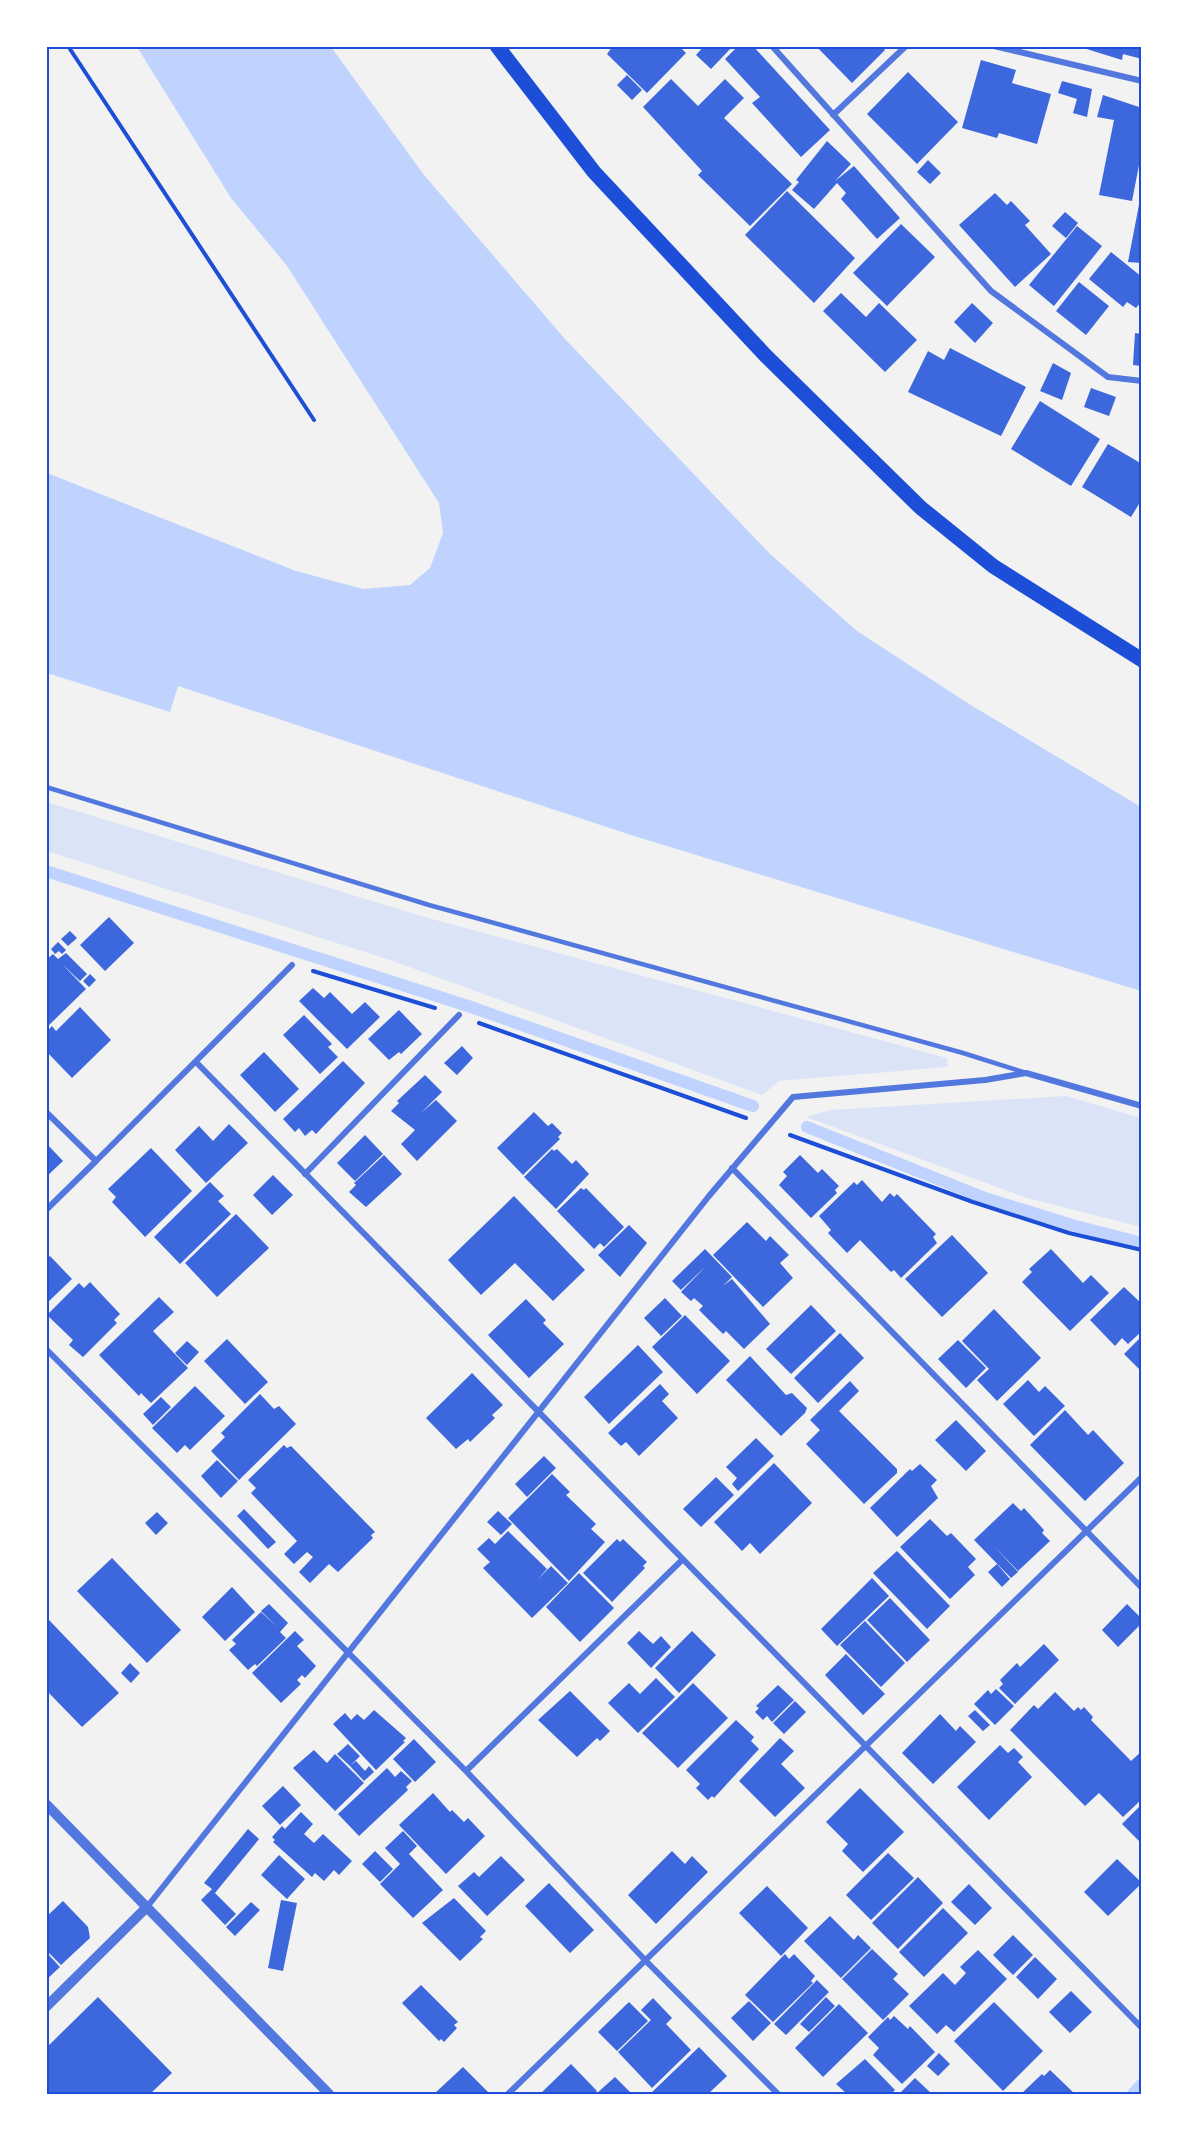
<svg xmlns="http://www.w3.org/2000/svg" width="1188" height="2141" viewBox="0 0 1188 2141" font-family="Cabin,sans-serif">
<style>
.green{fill:#dbe4f7}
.water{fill:#bfd3fe}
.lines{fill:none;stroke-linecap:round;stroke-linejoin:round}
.stream{stroke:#bfd3fe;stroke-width:12}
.building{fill:#3d67dc}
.path{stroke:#1d4ed8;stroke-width:4}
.service{stroke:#5277de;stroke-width:4.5}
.minor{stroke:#5277de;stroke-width:6}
.tertiary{stroke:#5277de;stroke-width:10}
.primary{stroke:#1d4ed8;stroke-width:15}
.neatline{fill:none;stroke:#1d4ed8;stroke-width:2}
</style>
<rect width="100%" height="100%" fill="#f2f2f2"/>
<path class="green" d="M47,802l378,115 522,141 1,9 -169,14 -17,14 -372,-135 -343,-109z
M1066,1096l75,22v109l-114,-29 -221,-81 24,-7z"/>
<path class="water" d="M137,47h194l93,128 141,164 205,215 87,77 112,73 172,103v184l-510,-156 -453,-149 -8,26 -123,-39v-200l249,98 67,18 47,-4 20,-17 13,-35 -4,-30 -152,-237 -56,-68z"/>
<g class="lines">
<path class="stream" d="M46,871l422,135 285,100
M807,1127l178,71 87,27 70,18
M1133,2094l9,-10"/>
</g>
<path class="building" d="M613,46h66l7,7 -39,40 -40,-39z
M704,46h29l-22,23 -15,-14z
M738,46h15l77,84 -29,27 -49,-54 8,-6 -35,-38z
M816,46h65l4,4 -33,33z
M1077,46h65v13l-19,-5 -1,6z
M981,60l35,10 -4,13 39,11 -14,50 -38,-11 -2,5 -35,-10z
M908,72l50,50 -41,42 -50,-50z
M627,75l15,15 -10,10 -15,-15z
M671,79l27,27 27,-27 19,19 -20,20 68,66 -42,42 -52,-51 4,-4 -59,-64z
M1062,81l30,8 -5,28 -14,-4 4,-14 -19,-6z
M1103,95l39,13v42l-10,51 -33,-6 15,-75 -17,-3z
M827,141l24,23 -16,17 19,-15 46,52 -23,21 -36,-40 5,-6 -9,-10 -23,26 -22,-19 7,-8 -3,-2z
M928,160l13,13 -11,11 -13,-12z
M1142,189v74l-14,-1z
M787,191l68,67 -41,45 -69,-68z
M995,193l12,12 4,-4 19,20 -5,4 26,29 -36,33 -56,-62z
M1065,212l13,11 -12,15 -14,-12z
M901,224l34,33 -48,49 -34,-33z
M1077,226l25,20 -48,60 -25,-21z
M1111,252l31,25v24l-6,7 -9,-6 -4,5 -34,-28z
M1079,282l30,24 -23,29 -30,-24z
M841,293l25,24 13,-14 38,37 -32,32 -62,-61z
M972,303l21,20 -18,20 -21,-21z
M1135,333l7,1v32l-9,-1z
M950,348l76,39 -25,49 -93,-44 20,-41 16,9z
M1053,363l18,10 -9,27 -22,-9z
M1091,388l25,9 -7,19 -25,-9z
M1040,401l60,38 -29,47 -60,-37z
M1108,444l34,20v35l-11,18 -49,-30z
M109,917l25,26 -29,28 -25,-26z
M70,931l7,7 -9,8 -7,-7z
M58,942l8,8 -4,4 -3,-3 -4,3 -4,-5z
M66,953l21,21 -7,7 -18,-17 24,25 -40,39v-68l7,-6 5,5z
M90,974l6,6 -7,7 -6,-6z
M313,988l11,10 6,-6 22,22 13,-12 15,15 -33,32 -48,-48z
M80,1007l31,33 -39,38 -26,-27v-19l6,-6 4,5z
M399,1010l23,24 -21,20 -2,-2 -10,8 -21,-21z
M304,1015l28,29 -4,3 10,10 -18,17 -37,-39z
M462,1046l11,12 -16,17 -13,-12z
M264,1052l35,37 -24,23 -35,-37z
M343,1061l22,22 -49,51 -4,-4 -7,6 -6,-8 -4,4 -12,-13z
M425,1075l17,17 -21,21 15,-13 21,21 -40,40 -16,-17 14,-14 -24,-19 8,-8 -2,-2z
M534,1112l14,14 4,-3 10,10 -4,4 2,2 -37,36 -26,-27z
M229,1124l19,19 -42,40 -31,-33 24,-24 14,15z
M365,1135l18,19 -28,27 -18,-18z
M46,1143l17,18 -17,16z
M151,1148l41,43 -47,46 -33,-35 4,-5 -8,-8z
M552,1149l2,2 3,-2 15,15 4,-4 13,14 -33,35 -32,-32z
M384,1155l18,19 -36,33 -17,-15 7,-7 -2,-2z
M800,1155l18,18 4,-4 17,17 -4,4 2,3 -26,25 -32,-33 8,-9 -4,-4z
M273,1175l20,20 -21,20 -19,-20z
M862,1180l20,22 8,-9 4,4 3,-3 39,40 -3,3 4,6 -36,35 -7,-8 -3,2 -31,-32 -13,13 -19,-20 3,-3 -12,-14 35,-34 3,3z
M210,1182l14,14 -6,5 13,13 -51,50 -26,-27z
M581,1188l3,2 2,-2 38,39 -20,20 -4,-4 -6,6 -37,-38z
M514,1196l71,74 -32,31 -38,-38 -34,32 -33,-35z
M236,1214l33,34 -52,49 -32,-34z
M747,1222l19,19 4,-5 19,19 -9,8 13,15 -30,29 -50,-52z
M629,1225l18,18 -27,34 -22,-22z
M952,1235l36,38 -46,44 -37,-38z
M705,1249l27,28 -9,9 9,-7 38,45 -26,25 -18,-18 -3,3 -24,-24 4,-4 -9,-8 -3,3 -10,-9 25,-26 -25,24 -9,-9z
M1051,1249l32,34 8,-8 18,18 -39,38 -48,-49 10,-10 -3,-3z
M50,1256l22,23 -26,25v-44z
M90,1282l30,32 -6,6 3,3 -34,34 -14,-12 4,-5 -26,-25 32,-32 5,5z
M1124,1287l18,17v27l-14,13 -6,-6 -7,8 -25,-26z
M159,1297l15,15 -21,19 35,37 -37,35 -10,-10 -2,3 -40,-41z
M665,1298l17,18 -21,20 -17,-18z
M526,1299l20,21 -3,3 21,21 -35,34 -41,-43z
M811,1305l25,26 -45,43 -25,-25z
M994,1309l47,49 -44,43 -20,-21 12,-11 -27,-28z
M685,1315l45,46 -33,33 -45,-47z
M840,1333l24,25 -46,45 -24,-25z
M1142,1336v36l-18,-18z
M227,1339l41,43 -23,22 -41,-43z
M958,1340l28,28 -20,20 -28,-29z
M187,1341l12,11 -12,13 -12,-12z
M638,1345l25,27 -54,52 -25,-27z
M750,1356l36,39 6,-2 15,15 -2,5 -24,23 -55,-56z
M472,1373l31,32 -11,10 3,3 -25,24 -2,-3 -12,10 -30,-31z
M1028,1380l11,12 6,-6 20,20 -31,30 -31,-32z
M850,1381l9,10 -20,20 58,58v4l-33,31 -58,-60 14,-14 -10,-10z
M660,1384l9,10 -7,7 16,17 -39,38 -13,-14 -5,4 -13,-13z
M195,1386l30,30 -35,34 -5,-5 -8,8 -25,-25z
M260,1394l14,15 5,-3 17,18 -57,56 -28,-29 14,-14 -4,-4z
M161,1397l10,10 -18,18 -10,-11z
M1065,1410l23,25 5,-5 31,33 -39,38 -55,-56z
M956,1420l30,31 -20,20 -31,-31z
M756,1438l18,18 -36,35 -6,-7 5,-6 -11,-11z
M284,1445l3,3 4,-2 84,86 -4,3 2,3 -35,34 -9,-8 -19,19 -11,-11 14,-15 -6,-5 -13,12 -10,-10 13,-13 -46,-48 5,-5 -8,-8z
M544,1456l12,12 -29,29 -12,-13z
M217,1460l21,21 -17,17 -20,-22z
M774,1463l38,40 -52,51 -10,-11 -8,8 -28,-29z
M920,1464l17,16 -6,6 7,12 -41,39 -27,-29 40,-39 2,2z
M552,1474l18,18 -4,3 30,29 -5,5 14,13 -36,39 -61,-63z
M716,1477l18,18 -33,32 -18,-18z
M1013,1503l8,8 3,-3 20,22 -2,3 8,8 -32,30 -25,-26 25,27 -7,6 -37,-38z
M244,1509l32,33 -8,7 -31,-33z
M498,1511l14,13 -11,11 -14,-13z
M157,1512l11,11 -12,12 -11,-12z
M930,1519l17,17 4,-3 25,26 -8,8 7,8 -25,24 -50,-52z
M508,1531l39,38 -10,11 14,-14 17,17 -36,35 -49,-50 7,-6 -13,-13 12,-11 6,6z
M617,1539l3,3 3,-3 24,23 -4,4 2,2 -33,34 -29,-29z
M897,1551l53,55 -23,23 -54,-56z
M112,1558l69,72 -34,33 -70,-72z
M997,1564l13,15 -8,8 -14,-15z
M579,1573l35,35 -34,34 -34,-35z
M872,1578l17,18 -52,50 -16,-17z
M232,1587l23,25 -30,29 -23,-24z
M890,1598l40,42 -23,22 -40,-42z
M269,1604l19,19 -8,9 6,6 -29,28 -2,-2 -7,6 -19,-20 7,-6 -4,-4 29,-28 16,15 -16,-16z
M1127,1604l15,15v4l-24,24 -16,-17z
M49,1620l70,73 -37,34 -36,-37v-67z
M865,1621l40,42 -24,24 -41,-42z
M295,1631l9,9 -7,6 19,20 -11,12 -3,-3 -5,5 4,4 -20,19 -29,-30z
M639,1631l14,13 8,-8 10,11 -20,21 -24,-25z
M692,1631l24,24 -37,38 -24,-25z
M1044,1644l15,16 -44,44 -16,-16 4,-4 -3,-4 17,-17 3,4z
M846,1654l39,40 -22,21 -38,-40z
M130,1663l10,10 -9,10 -10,-10z
M656,1678l19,19 -37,36 -30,-30 21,-20 11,11z
M693,1683l35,35 -50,50 -36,-35z
M778,1685l16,15 -22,22 -5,-6 -4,4 -8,-8 4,-4 -3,-2z
M996,1689l18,17 -19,19 -21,-21 14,-14 3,4z
M570,1691l40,40 -10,10 -3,-3 -20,19 -39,-37z
M1055,1692l19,19 4,-4 3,3 3,-3 9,10 -2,3 40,41 11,-10v48l-19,18 -24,-24 -14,13 -75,-76 24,-25 4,4z
M795,1701l11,11 -22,22 -11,-11z
M374,1710l32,28 -3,3 2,1 -29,28 -43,-46 12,-11 6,7 6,-6 7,6z
M975,1710l15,15 -7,6 -15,-15z
M940,1714l16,17 4,-5 16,16 -43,42 -31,-31z
M736,1720l18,17 -3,4 8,8 -45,49 -2,-2 -4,4 -12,-12 4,-4 -14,-14z
M780,1738l14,13 -13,13 24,24 -30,29 -36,-36z
M414,1739l22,23 -21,20 -22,-23z
M348,1744l12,12 -10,10 -13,-12z
M1000,1745l8,8 6,-5 9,9 -5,5 14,15 -43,43 -32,-33z
M314,1750l13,13 8,-9 29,29 -29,28 -42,-43z
M356,1761l9,10 4,-5 5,6 -10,9 -14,-15z
M387,1768l8,9 6,-6 11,10 -6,6 2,3 -49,46 -21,-22z
M283,1786l18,19 -21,20 -18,-19z
M860,1788l44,44 -41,40 -21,-21 6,-7 -22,-22z
M433,1793l17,19 2,-2 12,12 4,-4 17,18 -39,38 -47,-49z
M1142,1804v40l-20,-20z
M301,1812l12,12 -9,10 10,9 9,-9 29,27 -13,14 -5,-5 -10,11 -9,-8 -3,4 -39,-35 2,-2 -3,-3 10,-11 3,3z
M248,1829l11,10 -44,54 21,21 -11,11 -24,-25 11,-11 -8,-6z
M403,1831l14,15 -8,8 34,36 -30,28 -33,-34 20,-20 -15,-16z
M375,1851l18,18 -13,13 -18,-18z
M672,1851l13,13 7,-8 16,16 -52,52 -28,-29z
M888,1853l26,25 -43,42 -25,-25z
M279,1855l26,24 -18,20 -26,-24z
M501,1856l24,24 -38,36 -29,-30 16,-14 5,5z
M1117,1859l25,24 -34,33 -24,-24z
M918,1877l25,26 -45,46 -26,-26z
M549,1883l45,47 -24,23 -45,-47z
M969,1884l23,24 -17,17 -24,-23z
M767,1886l41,42 -27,28 -42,-43z
M454,1898l32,33 -6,6 3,2 -23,22 -38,-38z
M281,1900l16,3 -14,68 -15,-3z
M63,1901l25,26 2,11 -29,27 -15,-15v-33z
M251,1902l9,8 -25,26 -9,-9z
M943,1908l25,25 -44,44 -25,-25z
M830,1916l24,24 4,-5 13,13 -30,30 -37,-37z
M1013,1935l20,20 -20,20 -20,-20z
M872,1949l26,25 -5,5 16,15 -26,26 -41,-41z
M978,1950l29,29 -53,53 -8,-7 -9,9 -28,-28 34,-33 12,12 11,-12 -6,-6z
M46,1952l14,15 -14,13z
M785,1954l4,5 5,-5 21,22 -4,5 2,2 -40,39 -28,-27z
M1035,1957l22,22 -19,20 -22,-22z
M817,1980l12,12 -43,43 -12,-11z
M421,1985l37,37 -4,3 3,3 -13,14 -3,-3 -2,2 -37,-38z
M1071,1991l21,21 -22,21 -21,-21z
M98,1997l74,76 -22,21h-104v-46z
M826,1997l9,9 -26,26 -9,-8z
M653,1998l19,20 -6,6 25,26 -39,38 -34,-36 33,-32 -10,-10z
M749,2001l22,22 -18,18 -22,-23z
M629,2002l19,19 -31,30 -19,-19z
M994,2002l49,49 -40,40 -49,-50z
M839,2004l29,29 -45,44 -28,-29z
M894,2016l14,13 2,-3 25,26 -33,32 -29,-29 6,-7 -11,-11 20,-20 2,3z
M699,2047l28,29 -19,18h-58z
M939,2053l11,11 -12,12 -11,-10z
M865,2059l30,31 -4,4h-44l-11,-10z
M571,2064l26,27 -4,3h-53z
M463,2067l26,26 -55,1z
M1050,2070l25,24h-54l21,-20 2,2z
M615,2077l17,17h-36z
M915,2078l17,16h-33z"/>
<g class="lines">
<path class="path" d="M68,46l246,374
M313,971l122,37
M479,1023l267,95
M790,1135l183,67 96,31 73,17"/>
<path class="service" d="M46,787l383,118 534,148 60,19"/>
<path class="minor" d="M772,46l219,245 117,86 34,4
M994,46l148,35
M833,115l73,-69
M196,1062l946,966
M46,1112l50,49 196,-196
M732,1168l410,420
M305,1174l154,-159
M46,1210l50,-49
M46,1349l420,422 179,189 133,134
M466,1771l216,-211
M147,1907l562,-711 84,-99 192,-17 41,-7 116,33
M508,2094l634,-617"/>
<path class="tertiary" d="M46,1804l283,290
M46,2007l101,-100"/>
<path class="primary" d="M497,46l97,126 171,183 156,153 72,58 149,94"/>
</g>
<rect width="1188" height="2141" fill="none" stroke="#ffffff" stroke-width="96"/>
<rect x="48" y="48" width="1092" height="2045" class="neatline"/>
</svg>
